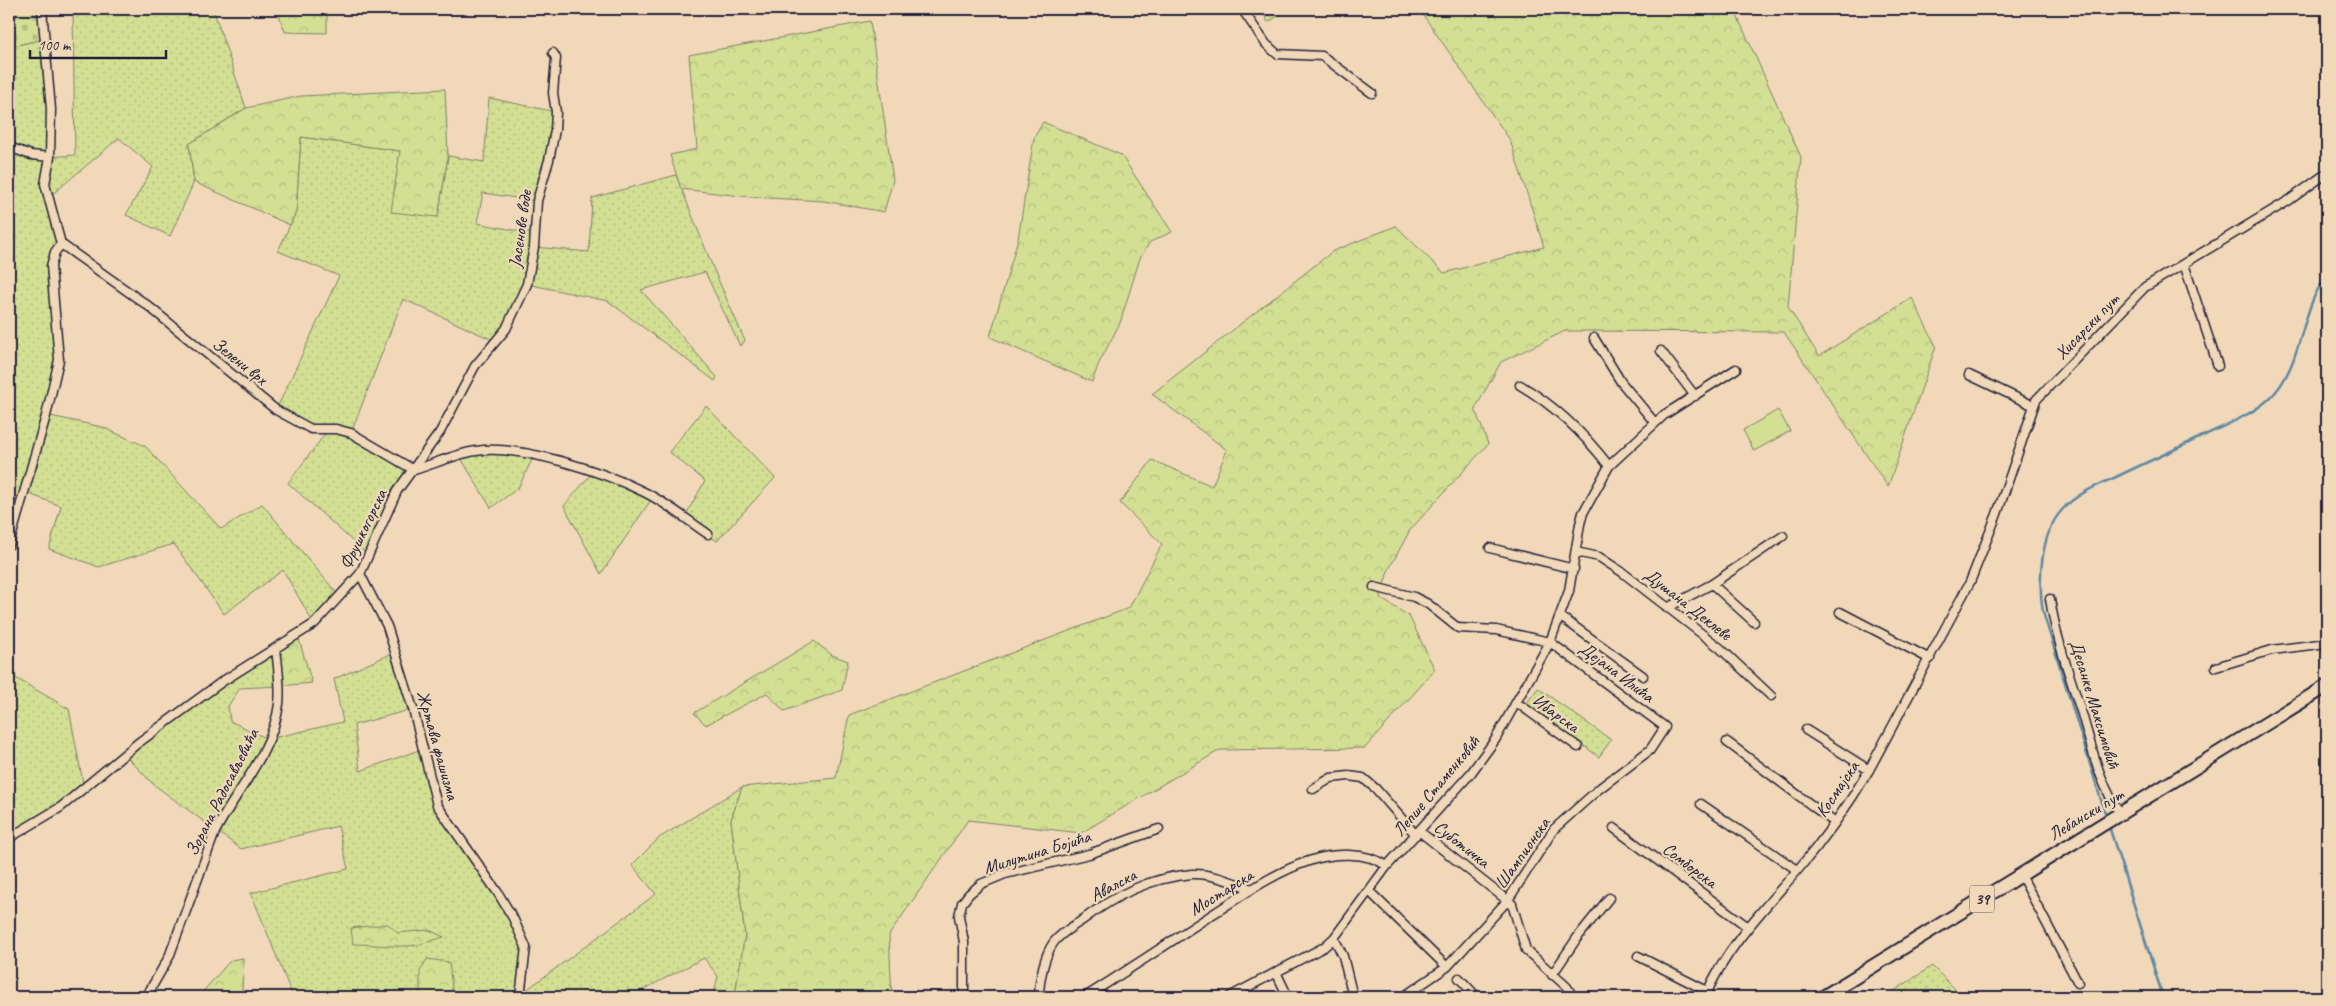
<svg xmlns="http://www.w3.org/2000/svg" width="2336" height="1006" viewBox="0 0 2336 1006" font-family="Caveat,sans-serif">
<style>
.grass{fill:url(#grass-dots);stroke:#7a8167}
.forest{fill:url(#forest-crowns);stroke:#7a8167}
.cemetery{fill:url(#cemetery-stones);stroke:#7a8167}
.garden{fill:#d3e093;stroke:#7a8167}
.lines{fill:none;stroke-linecap:round;stroke-linejoin:round}
.stream{stroke:#5f89a3;stroke-width:2.5}
.minor-casing{stroke:#22223b;stroke-width:11}
.primary-casing{stroke:#22223b;stroke-width:16}
.minor{stroke:#f1d8b9;stroke-width:8}
.primary{stroke:#f1d8b9;stroke-width:12}
.labels{text-anchor:middle;dominant-baseline:central;stroke-width:4.5;stroke-linejoin:round;paint-order:stroke}
.shield{fill:#f1d8b9;stroke:#605961;stroke-width:1}
.shield-label{font-size:16px;font-weight:bold;fill:#22223b}
.street-label{font-size:18px;fill:#22223b;stroke:#f1d8b9}
</style>
<defs>
<pattern id="grass-dots" width="8" height="8" patternUnits="userSpaceOnUse" patternTransform="scale(1.25)"><rect width="8" height="8" fill="#d3e093"/><path d="M2 2h.1M6 6h.1" fill="none" stroke="#b5c080" stroke-width="1.8" stroke-linecap="round"/></pattern>
<pattern id="forest-crowns" width="20" height="18" patternUnits="userSpaceOnUse" patternTransform="scale(1.25)"><rect width="20" height="18" fill="#d3e093"/><path d="M2 6a3 3 0 1 1 6 0M12 15a3 3 0 1 1 6 0" fill="none" stroke="#b5c080"/></pattern>
<pattern id="cemetery-stones" width="16" height="16" patternUnits="userSpaceOnUse" patternTransform="scale(1.25)"><rect width="16" height="16" fill="#d3e093"/><path d="M2 7V4a2 2 0 0 1 4 0v3zM10 15v-3a2 2 0 0 1 4 0v3z" fill="#b5c080"/></pattern>
</defs>
<rect width="100%" height="100%" fill="#f1d8b9"/>
<filter id="ink" filterUnits="userSpaceOnUse"><feTurbulence type="fractalNoise" baseFrequency=".02" numOctaves="2"/><feDisplacementMap in="SourceGraphic" scale="10" xChannelSelector="R" yChannelSelector="G"/><feConvolveMatrix kernelMatrix="1 2 1 2 8 2 1 2 1" color-interpolation-filters="sRGB"/></filter>
<g filter="url(#ink)">
<path class="grass" d="M73,9h140l33,99 -57,36 5,38 -24,54 -44,-21 27,-48 -34,-29 -70,59 12,47 -10,22 8,82 -13,67 56,12 43,19 76,83 41,-25 78,93 -26,27 -31,-54 -59,44 -50,-70 -75,23 -50,-18 12,-43 -37,-14 -15,53v-498l34,-8 4,7 3,111 25,-2z
M489,98l67,14 -19,89 -54,-8 -6,30 57,11v13l55,5 3,-54 84,-23 38,95 31,71 -5,5 -35,-74 -64,18 76,87 -2,4 -107,-80 -81,-17 -30,58 -94,-43 -52,134 63,37 -17,21 -29,64 -80,-72 40,-53 -17,-1 -35,-19 63,-134 -61,-25 18,-39 5,-75 99,14 38,66 10,-61 36,6z
M706,406l69,72 -58,63 -33,-23 21,-37 -36,-29z
M475,451l59,5 -16,32 -27,20 -32,-53z
M593,472l60,25 -52,77 -37,-68z
M276,649l3,37 -39,2 -12,18 2,15 38,18 75,-17 -9,-43 61,-27 18,57 -59,16 6,46 62,-22 15,56 61,88 28,54 -5,47 135,-100 -24,-29 27,-27 83,-51 -11,33 14,115 -10,59 2,3h-24l5,-21 -14,-18 -75,39h-336l-42,-104 97,-24 -10,-43 -97,23 -88,-65 -29,-30z
M9,674l60,35 15,79 -75,50z
M1538,688l73,52 -12,17 -73,-53z
M1932,966l31,31h-78z"/>
<path class="forest" d="M277,9h50v24l-42,-1z
M1261,9h30l-23,13z
M1419,9h315l67,148 -13,150 31,49 93,-58 24,48 -48,141 -104,-155 -219,-1 -64,31 -26,47 13,35 -78,86 -22,41 -8,27 29,18 26,54 -70,78 -145,2 -139,83 -113,-13 -79,115 3,62h-155l-2,-3 10,-59 -14,-115 11,-33 94,-9 13,-63 280,-107 33,-64 -42,-41 32,-43 60,26 15,-36 -75,-56 181,-143 63,-25 48,47 100,-26 -34,-107z
M870,21l23,159 -9,32 -60,-11 -74,-4 -69,-8 -11,-34 27,-6 -8,-94z
M445,89l3,67 -10,61 -47,-5 9,-61 -99,-14 -5,75 -6,13 -96,-43 -5,-38 57,-36 55,-12z
M1043,122l78,33 51,77 -22,10 -10,16 -20,65 -21,40 -7,19 -102,-45 28,-98 16,-101z
M298,636l14,47 -33,3 -3,-37z
M814,641l18,14 16,6 -6,29 -58,21 -17,-18 -61,32 -12,-12z
M388,924l10,9 31,-3 15,7c-8,2 -18,6 -27,8 -21,3 -43,-1 -64,-1l-2,-16z
M243,958l-1,39h-44l33,-37z
M427,959l22,3 4,35h-33v-26z"/>
<path class="cemetery" d="M9,9h33l1,30 -34,8z"/>
<path class="garden" d="M1778,410l12,21 -36,20 -11,-21z"/>
<g class="lines">
<path class="stream" d="M2106,816l-63,-204c-5,-30 -3,-78 19,-102 14,-16 36,-25 54,-33 29,-14 58,-27 87,-41 22,-11 47,-20 66,-37 35,-33 30,-90 58,-123
M2109,826l54,171"/>
<g class="minor-casing">
<path id="minor" d="M42,9l9,100 -1,48 -5,27 16,60 86,61 129,105 35,19h25l15,4 63,37
M1242,9l24,35 11,10 45,2 50,37
M9,147l22,8 19,2
M2184,264l34,102
M1594,338l27,44 34,41
M1661,351l34,45
M1969,375l63,30
M1520,385c34,20 65,50 89,81
M414,470c20,-6 41,-16 62,-19 45,-7 128,21 168,41 23,11 43,28 64,42
M9,545l37,-129 13,-56 -8,-94 4,-14 6,-8
M1490,548l84,21
M1576,552l23,5 23,15 98,76 51,48
M360,574l27,52 26,83 24,96 61,88 15,25 13,29 -6,50
M1712,584l42,38
M1374,587l40,10 14,7 30,24 38,2 54,12 115,85 -15,23 -50,38 -46,41 -46,71 -61,67 -44,30
M2050,599c6,39 20,78 32,115 10,34 18,72 39,100
M1667,608l45,-24 71,-48
M1840,612l90,47
M1561,617l82,59
M2216,667l56,-17 55,-7
M1516,702l62,45
M1806,730l63,40
M1727,742l107,80
M1313,789l18,-11 18,-2 14,2 13,11 40,46
M1701,804l96,66
M1614,828l134,99
M1419,831l93,73 14,46 41,37 6,10
M9,838l52,-31 77,-64 85,-62 91,-57 46,-50 37,-83 43,-59 35,-66 31,-37 21,-45 7,-37 3,-46 12,-41 6,-30 1,-18 -3,-19 3,-35 -3,-5
M2021,875l57,108
M1369,891l78,76
M1334,938l9,18 10,41
M1638,956l69,35
M1276,972l12,25
M1552,975l25,-37 32,-40
M1459,978l18,19
M146,997l23,-40 46,-125c21,-41 58,-80 64,-128 2,-18 -1,-37 -3,-55
M964,997v-55l-5,-26 3,-13 7,-9 12,-10 24,-10 84,-20 70,-25
M1039,997c0,-15 5,-42 15,-55 7,-9 18,-15 27,-21 35,-26 67,-43 111,-47 19,-1 42,9 60,15
M1085,997c43,-27 85,-55 128,-83 30,-19 62,-42 96,-53 24,-8 57,-10 78,5
M1229,997l95,-50 10,-9 53,-72 84,-93 24,-33 55,-98 19,-51 11,-67 3,-11 26,-47 55,-51 72,-46
M1705,997c20,-48 57,-86 91,-125 27,-31 52,-66 73,-102l101,-188 27,-68 39,-114 109,-113 143,-86 39,-28"/>
</g>
<g class="primary-casing">
<path id="primary" d="M1823,997l504,-311"/>
</g>
<use href="#minor" class="minor"/>
<use href="#primary" class="primary"/>
</g>
</g>
<g class="labels">
<rect class="shield" x="1969.5" y="885.5" width="25" height="27" rx="4"/>
<g class="shield-label">
<text x="1982" y="899">39</text>
</g>
<g class="street-label">
<text transform="translate(520 229) rotate(-82)">Јасенове воде</text>
<text transform="translate(2087 326) rotate(-46)">Хисарски пут</text>
<text transform="translate(240 361) rotate(38)">Зелени врх</text>
<text transform="translate(363 529) rotate(-64)">Фрушкогорска</text>
<text transform="translate(1688 604) rotate(38)">Душана Деклеве</text>
<text transform="translate(1617 672) rotate(37)">Дејана Илића</text>
<text transform="translate(2095 704) rotate(73)">Десанке Максимовић</text>
<text transform="translate(1556 713) rotate(36)">Ибарска</text>
<text transform="translate(438 745) rotate(74)">Жртава фашизма</text>
<text transform="translate(1436 786) rotate(-50)">Лепше Стаменковић</text>
<text transform="translate(1837 789) rotate(-56)">Космајска</text>
<text transform="translate(222 792) rotate(-63)">Зорана Радосављевића</text>
<text transform="translate(2086 814) rotate(-31)">Лебански пут</text>
<text transform="translate(1462 844) rotate(38)">Суботичка</text>
<text transform="translate(1037 852) rotate(-17)">Милутина Бојића</text>
<text transform="translate(1522 853) rotate(-55)">Шампионска</text>
<text transform="translate(1690 865) rotate(37)">Сомборска</text>
<text transform="translate(1113 885) rotate(-28)">Авалска</text>
<text transform="translate(1221 892) rotate(-32)">Мостарска</text>
</g>
</g>
<rect width="2336" height="1006" fill="none" stroke="#f1d8b9" stroke-width="30"/>
<rect x="15" y="15" width="2306" height="976" fill="none" stroke="#22223b" stroke-width="2" filter="url(#ink)"/>
<path d="M30 50v8h136v-8" fill="none" stroke="#22223b" stroke-width="2.5"/>
<text x="38" y="50" font-size="15" fill="#22223b" stroke="#f1d8b9" stroke-width="4" paint-order="stroke">100 m</text>
</svg>
